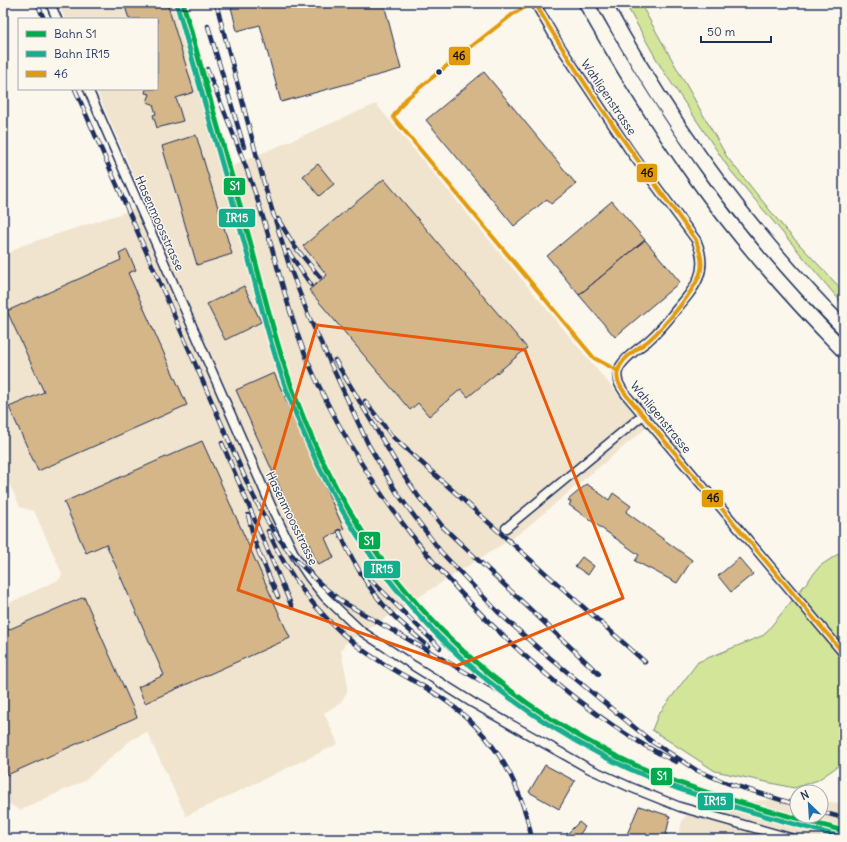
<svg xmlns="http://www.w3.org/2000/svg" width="847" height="842" viewBox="0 0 847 842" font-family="Delius,sans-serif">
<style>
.built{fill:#f0e4ce}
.green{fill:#d3e599;stroke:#778a7c}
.building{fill:#d5b689;stroke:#1b2f5e}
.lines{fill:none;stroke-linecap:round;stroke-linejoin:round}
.street-casing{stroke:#1b2f5e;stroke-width:11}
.highway-casing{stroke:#1b2f5e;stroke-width:17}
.street{stroke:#fbf7ec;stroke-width:8}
.highway{stroke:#fbf7ec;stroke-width:14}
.rail-casing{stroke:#1b2f5e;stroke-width:4.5}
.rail{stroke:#fbf7ec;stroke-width:3;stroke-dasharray:9;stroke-linecap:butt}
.bus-1-casing{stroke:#fbf7ec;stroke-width:7}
.bus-1{stroke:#e19a09;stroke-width:4}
.rail-1-casing{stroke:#fbf7ec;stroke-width:8}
.rail-2-casing{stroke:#fbf7ec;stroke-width:8}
.rail-1{stroke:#00ab4d;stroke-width:5}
.rail-2{stroke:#15ae8d;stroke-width:5}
.marked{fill:none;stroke:#e8590c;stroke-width:3;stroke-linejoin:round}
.bus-dot{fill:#1b2f5e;stroke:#fbf7ec;stroke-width:1.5}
.labels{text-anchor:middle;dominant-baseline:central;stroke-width:3;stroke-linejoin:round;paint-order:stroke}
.street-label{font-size:12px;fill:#1b2f5e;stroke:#fbf7ec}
.line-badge{stroke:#fbf7ec;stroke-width:1.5}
.badge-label{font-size:11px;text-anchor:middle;font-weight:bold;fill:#fff}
.pale-badge-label{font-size:11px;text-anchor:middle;font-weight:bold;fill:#111}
</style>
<rect width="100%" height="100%" fill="#fbf7ec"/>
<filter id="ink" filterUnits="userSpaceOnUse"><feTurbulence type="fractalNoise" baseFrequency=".025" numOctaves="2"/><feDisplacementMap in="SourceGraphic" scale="8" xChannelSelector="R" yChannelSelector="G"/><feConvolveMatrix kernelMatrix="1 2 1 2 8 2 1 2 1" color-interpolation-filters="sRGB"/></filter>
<g filter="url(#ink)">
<path class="built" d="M58,3h119l46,167 153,-66 270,324 -126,105 -174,110 -5,8 6,29v12l-7,11 -16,10 14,31 -152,72 -39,-84 -16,8 -47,41 -64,29 -11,-6 -6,-13v-188l4,1 53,-25 2,-6 -28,-62 -14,-4 -17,-37v-212l17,-12 106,-34 20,-9 -50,-114h61v-70h-92z
M797,798v18h24v-15l18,2 5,-5v41h-167l6,-20 13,-14z"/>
<path class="green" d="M625,3h15l87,154 58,72 59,63v13l-9,-10 -105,-125 -68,-101z
M844,550v212l-26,18 -24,8 -79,-17 -63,-41 6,-15 40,-53 66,-27 56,-69z"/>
<path class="building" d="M124,3h43l27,89 -18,6 7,23 -26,7 -4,-13 3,-1 -3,-10 -6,-2 3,-8 -5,-1 1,-4h11v-70h-28z
M230,3h159l-5,1 17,65 -120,33 -21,-77 -23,6z
M484,72l92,112 -25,20 -4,-5 -33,27 -88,-106z
M196,135l36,119 -35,11 -35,-119z
M318,164l16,20 -15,12 -16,-20z
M384,179l143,169 -59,49 -7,-8 -32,27 -11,-13 -8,7 -101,-120 18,-15 -24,-29z
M612,201l33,39 -66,55 -32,-39z
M645,240l35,42 -65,55 -36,-42z
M127,250l9,20 -8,3 59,132 -149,66 -29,-64 35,-15 -37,-81 114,-51 -2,-6z
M244,286l17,36 -36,18 -18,-36z
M274,373l70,156 -19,9 9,20 -16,7 -9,-21 -3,2 -70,-156z
M202,441l88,197 -145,65 -7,-16 26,-12 -58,-131 -20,9 -22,-51z
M587,484l22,16 4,-7 18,13 -5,6 66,48 -15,23 -42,-22 4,-6 -70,-50 2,-3 -3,-2z
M582,557l12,9 -6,9 -13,-9z
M739,558l14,16 -22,18 -13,-16z
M84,597l53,120 -130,58 -4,-9v-134z
M545,765l30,16 -16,28 -30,-17z
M639,806l31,10 -5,23h-40z
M579,822l6,5 -8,11 1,1h-16z"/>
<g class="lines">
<g class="street-casing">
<path id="street" d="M50,3l7,16
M535,3l23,40 72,108 66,89c14,31 -1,48 -21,71 -8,11 -17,21 -27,30 -9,7 -27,19 -30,30 -3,10 4,18 9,25l217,258
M88,89l184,419 23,48 14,21 16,20 36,34 53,35 59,37 115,65 42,19 50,20 114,32
M506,528l137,-113"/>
</g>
<g class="highway-casing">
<path id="highway" d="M586,3c33,59 69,117 108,172 45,63 96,121 150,176
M604,3c64,118 145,229 240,325"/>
</g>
<use href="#street" class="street"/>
<use href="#highway" class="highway"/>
<g class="rail-casing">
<path id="rail" d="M37,3l7,16
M216,3l49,184 25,81 19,49 59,127 29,49 44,59 57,60 40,36 113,93 45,29 31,13 70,22
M208,26l36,121
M207,69c19,47 39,94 54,142 16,51 27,103 48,153 53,121 137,226 238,311 40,34 81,64 129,87
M75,89l175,400c22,47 50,80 91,112l243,139
M278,219l17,28 25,30
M288,251l23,34
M335,360l63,106 20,30 25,31 156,147
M365,401l27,35 12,11 241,215
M222,443l70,164
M248,515l6,24 8,22
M268,531c20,45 49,83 88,114 23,18 50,31 75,46 57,35 88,83 101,148
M339,531c14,32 33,65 59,89 10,9 20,18 30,26
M261,557l17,40
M369,578l71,70
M821,812l23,6"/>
</g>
<use href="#rail" class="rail"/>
<g class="bus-1-casing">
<path id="bus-1" d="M535,3c48,83 104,160 161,237 3,10 7,19 5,30 -4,19 -38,58 -53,71 -10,8 -26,16 -30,30 -3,9 4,18 9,25l217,258
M393,117l201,241 24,13
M393,117l13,-18 33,-27 74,-58 20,-11"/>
</g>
<use href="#bus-1" class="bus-1"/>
<g class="rail-1-casing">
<path id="rail-1" d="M183,3c22,79 45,158 67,238 14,52 26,104 45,155 58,158 165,280 315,357 73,38 155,56 234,78"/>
</g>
<g class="rail-2-casing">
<path id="rail-2" d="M177,5c22,78 44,155 66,233 15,54 27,109 47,161 59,160 165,281 317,359 74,38 156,57 235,79"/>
</g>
<use href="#rail-1" class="rail-1"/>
<use href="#rail-2" class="rail-2"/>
</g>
</g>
<path class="marked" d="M317,325l208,25 98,248 -167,68 -218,-76z"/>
<circle class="bus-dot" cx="439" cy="72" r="3.5"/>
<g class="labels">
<g class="street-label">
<text transform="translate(609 97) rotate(56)">Wahligenstrasse</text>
<text transform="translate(160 223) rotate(66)">Hasenmoosstrasse</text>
<text transform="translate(661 417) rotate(51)">Wahligenstrasse</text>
<text transform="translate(292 518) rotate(64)">Hasenmoosstrasse</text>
</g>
</g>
<g class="line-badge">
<rect x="448" y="46" width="23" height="20" rx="4" fill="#e19a09"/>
<rect x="636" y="163" width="22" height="20" rx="4" fill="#e19a09"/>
<rect x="223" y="177" width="23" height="19" rx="4" fill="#00ab4d"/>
<rect x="218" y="208" width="38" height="20" rx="4" fill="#15ae8d"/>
<rect x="701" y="489" width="23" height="19" rx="4" fill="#e19a09"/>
<rect x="358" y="531" width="23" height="19" rx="4" fill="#00ab4d"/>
<rect x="363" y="560" width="38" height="19" rx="4" fill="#15ae8d"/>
<rect x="650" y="767" width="23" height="19" rx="4" fill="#00ab4d"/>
<rect x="697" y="792" width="37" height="19" rx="4" fill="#15ae8d"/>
</g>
<g class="badge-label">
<text x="235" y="190">S1</text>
<text x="237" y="222">IR15</text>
<text x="369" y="545">S1</text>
<text x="382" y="573">IR15</text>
<text x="662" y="780">S1</text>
<text x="715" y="805">IR15</text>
</g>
<g class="pale-badge-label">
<text x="459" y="60">46</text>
<text x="647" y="177">46</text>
<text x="713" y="502">46</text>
</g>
<rect width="847" height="842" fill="none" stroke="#fbf7ec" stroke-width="16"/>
<rect x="8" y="8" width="831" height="826" fill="none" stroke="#1b2f5e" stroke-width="1.5" filter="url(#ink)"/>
<rect x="18" y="18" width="140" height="72" fill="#fbf7ec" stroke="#a1a7b3"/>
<rect x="26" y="31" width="20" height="6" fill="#00ab4d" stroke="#a1a7b3"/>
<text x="54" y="38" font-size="12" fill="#1b2f5e">Bahn S1</text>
<rect x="26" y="51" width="20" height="6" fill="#15ae8d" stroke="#a1a7b3"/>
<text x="54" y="58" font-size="12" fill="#1b2f5e">Bahn IR15</text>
<rect x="26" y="71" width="20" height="6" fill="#e19a09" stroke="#a1a7b3"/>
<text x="54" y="78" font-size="12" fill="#1b2f5e">46</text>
<g transform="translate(809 804) rotate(335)"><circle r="19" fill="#fbf7ec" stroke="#a1a7b3"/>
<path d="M0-3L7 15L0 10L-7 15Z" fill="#1f6fb2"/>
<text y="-6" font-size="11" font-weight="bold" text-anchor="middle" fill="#1b2f5e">N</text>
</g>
<path d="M701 36v6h70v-6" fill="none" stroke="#1b2f5e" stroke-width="2"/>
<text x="707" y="36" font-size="12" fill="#1b2f5e" stroke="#fbf7ec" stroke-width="3" paint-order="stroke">50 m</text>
</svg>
